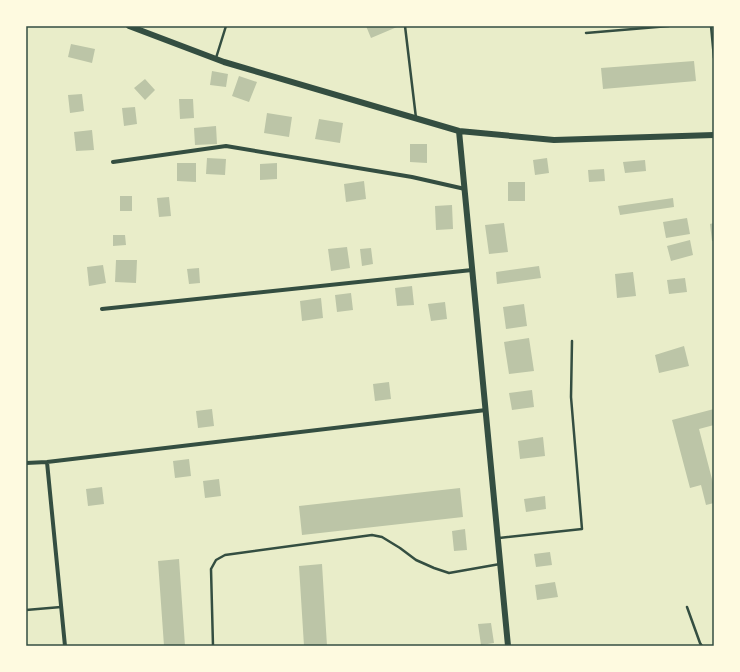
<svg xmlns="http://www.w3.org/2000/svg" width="740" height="672" viewBox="0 0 740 672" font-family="'Noto Sans',sans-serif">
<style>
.building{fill:#bcc5a7}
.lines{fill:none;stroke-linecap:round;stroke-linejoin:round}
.service{stroke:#344e41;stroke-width:2.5}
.minor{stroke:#344e41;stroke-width:4}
.tertiary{stroke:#344e41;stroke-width:6}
.neatline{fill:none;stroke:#344e41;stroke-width:1.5}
</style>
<rect width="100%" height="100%" fill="#e9edc9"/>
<path class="building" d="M366,26h30l1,1 -26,11z
M71,44l24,5 -3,14 -24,-6z
M694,61l2,20 -93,8 -2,-21z
M212,71l16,3 -2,13 -16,-2z
M239,76l18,6 -8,20 -17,-6z
M145,79l10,11 -10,10 -11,-12z
M82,94l2,17 -14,2 -2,-18z
M179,99h14l1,19 -14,1z
M135,107l2,17 -13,2 -2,-18z
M267,113l25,4 -3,20 -25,-4z
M319,119l24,4 -3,20 -25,-4z
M216,126l1,18 -22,1 -1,-17z
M92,130l2,20 -18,1 -2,-19z
M410,144h17v19l-17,-1z
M207,158l19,1 -1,16 -19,-1z
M547,158l2,15 -14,2 -2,-15z
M645,160l1,11 -21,2 -2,-11z
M177,163h19v19l-19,-1z
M277,163v16l-17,1v-16z
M604,169l1,12 -16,1 -1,-12z
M364,181l2,18 -20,3 -2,-18z
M508,182h17v19h-17z
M120,196h12v15h-12z
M169,197l2,19 -12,1 -2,-19z
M673,198l1,9 -54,8 -2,-9z
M452,205l1,24 -17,1 -1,-24z
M687,218l3,16 -24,4 -3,-16z
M504,223l4,29 -19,2 -4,-29z
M714,223v18h-2l-2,-17z
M113,235h12l1,10 -13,1z
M690,240l3,15 -22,6 -4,-15z
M347,247l3,21 -19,3 -3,-22z
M371,248l2,16 -11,2 -2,-17z
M116,260h21l-1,23 -21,-1z
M103,265l3,18 -17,3 -2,-19z
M539,266l2,12 -44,6 -1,-12z
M199,268l1,15 -11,1 -2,-15z
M633,272l3,24 -19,2 -2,-24z
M685,278l2,14 -18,2 -2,-14z
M412,286l2,19 -17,1 -2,-18z
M351,293l2,17 -16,2 -2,-17z
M321,298l2,20 -21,3 -2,-20z
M445,302l2,17 -16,2 -3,-17z
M524,304l3,22 -21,3 -3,-22z
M529,338l5,33 -25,3 -5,-32z
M684,346l5,20 -30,7 -4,-18z
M389,382l2,17 -16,2 -2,-17z
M532,390l2,17 -22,3 -3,-17z
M212,409l2,17 -16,2 -2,-17z
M714,409v16l-15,4 14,54h1v20l-8,2 -5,-20 -11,3 -18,-68z
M543,437l2,19 -25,3 -2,-18z
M189,459l2,17 -16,2 -2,-17z
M219,479l2,17 -16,2 -2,-17z
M102,487l2,17 -16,2 -2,-17z
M460,488l3,29 -161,18 -3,-29z
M545,496l1,13 -20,3 -2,-13z
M465,529l2,21 -13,1 -2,-20z
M550,552l2,13 -16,2 -2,-13z
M179,559l6,87h-21l-6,-85z
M322,564l5,82h-23l-5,-80z
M555,582l3,15 -21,3 -2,-15z
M491,623l3,20 -13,2 -3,-21z"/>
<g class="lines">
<path class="service" d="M405,26l11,92
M711,26l3,32
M586,33l83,-7
M216,58l10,-32
M499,538l83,-9 -11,-132 1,-56
M687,607l13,36 2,3
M26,610l35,-3
M213,646l-2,-77 5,-9 9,-5 147,-20 10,2 18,11 16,12 18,8 15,5 51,-9"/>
<path class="minor" d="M113,162l113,-16 186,31 53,12
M102,309l370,-39
M47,462l18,184
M26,463l21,-1 439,-52"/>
<path class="tertiary" d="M129,26l95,36 235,69 95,9 160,-5
M459,131l49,515"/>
</g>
<rect width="740" height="672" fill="none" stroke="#fefae0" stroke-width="54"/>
<rect x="27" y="27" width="686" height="618" class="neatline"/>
</svg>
